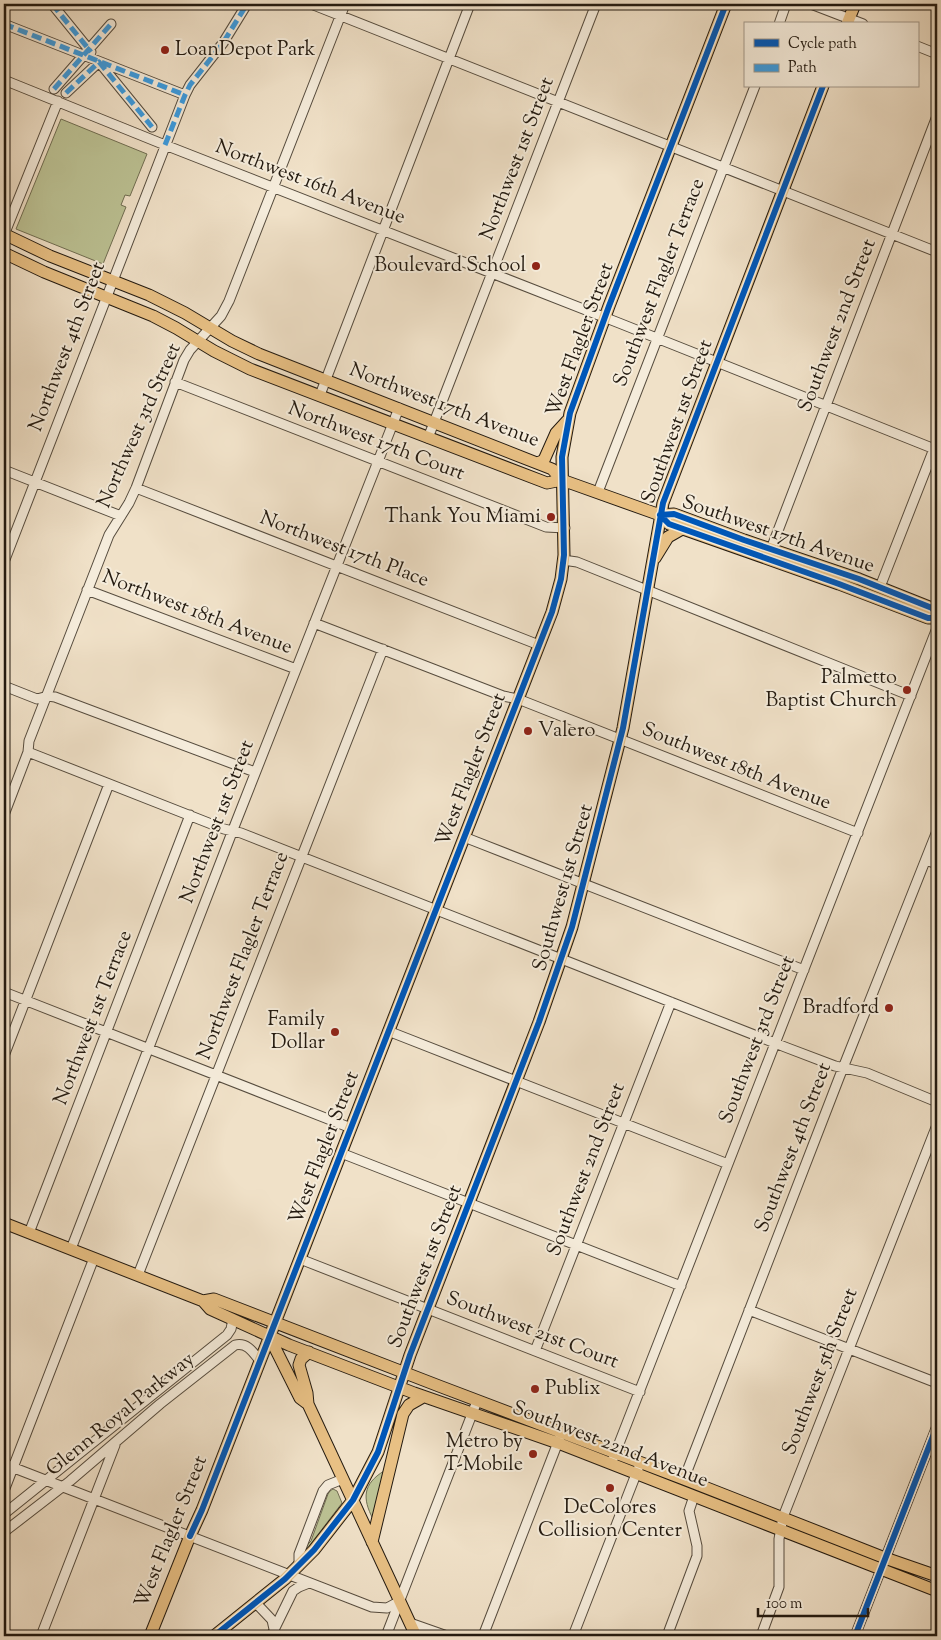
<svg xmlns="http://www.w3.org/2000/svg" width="941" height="1640" viewBox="0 0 941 1640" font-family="'Sorts Mill Goudy',serif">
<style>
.green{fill:#bcc294;stroke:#706e52}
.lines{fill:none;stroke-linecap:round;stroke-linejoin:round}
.minor-casing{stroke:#564c3e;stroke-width:11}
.major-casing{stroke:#231a10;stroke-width:13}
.minor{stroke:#f5ecdb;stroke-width:9}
.major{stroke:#e8c084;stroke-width:11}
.quiet{stroke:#3c9bde;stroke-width:5;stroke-dasharray:10 5;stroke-linecap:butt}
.cycleway-casing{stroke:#f5ecdb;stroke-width:9}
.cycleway{stroke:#0057b8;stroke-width:6}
.poi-dot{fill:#8f2418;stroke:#f5ecdb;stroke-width:2}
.labels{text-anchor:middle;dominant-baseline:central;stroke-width:4;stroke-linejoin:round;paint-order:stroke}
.poi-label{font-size:20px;fill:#231a10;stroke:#f5ecdb;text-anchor:end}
.street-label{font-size:20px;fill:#231a10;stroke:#f5ecdb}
</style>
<rect width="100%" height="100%" fill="#f0e1c8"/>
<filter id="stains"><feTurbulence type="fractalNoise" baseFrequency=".004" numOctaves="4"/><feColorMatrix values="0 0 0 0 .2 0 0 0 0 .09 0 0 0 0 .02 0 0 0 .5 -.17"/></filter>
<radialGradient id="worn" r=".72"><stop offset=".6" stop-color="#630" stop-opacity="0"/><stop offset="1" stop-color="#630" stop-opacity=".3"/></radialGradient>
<path class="green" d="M61,119l86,35 -17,42 -5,-1 -4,10 5,2 -23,57 -87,-35z
M384,1471l-11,48c-11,-21 -10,-35 11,-48z
M333,1489l4,2 5,12 -39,51 2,-7 6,-6 17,-47 2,-3z"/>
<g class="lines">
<g class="minor-casing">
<path id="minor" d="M52,4l39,48
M311,4l626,248
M811,4l52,20
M4,24l181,71
M779,24l7,-20
M917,46l20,8
M4,80l161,65 454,178 318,127
M54,89l57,-65
M66,93l33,-31 53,65
M4,235l54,-134
M175,382l371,145 19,1
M320,395l150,-391
M428,438l168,-434
M4,470l117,46
M136,488l403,157
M598,492l157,-406
M771,549l166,-433
M563,560l14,2 334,134
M4,562l181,-467 5,-10 33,-42 24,-39
M880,587l57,-146
M87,590l209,79
M314,623l189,73 15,3 340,134
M4,686l33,13 11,-3 7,1 200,75
M28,752l196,77 17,4 544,214 50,19 32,7 70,29
M4,815l24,-63 1,-11 80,-206 20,-32 7,-15 48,-128 6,-10 31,-34 8,-15 116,-297
M464,837l340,133
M926,860l11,4
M4,992l347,136
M388,1031l340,133
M4,1056l105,-272
M341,1153l340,133
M29,1233l161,-418
M71,1249l165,-427 163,-414
M300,1259l340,133
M138,1275l245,-626
M749,1310l188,73
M535,1351l136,-349
M613,1459l324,-831
M4,1464l368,143 15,1 13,-7
M684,1479l155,-401 98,-247
M4,1491l90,-233
M4,1514l223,-179 4,-6 2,-10
M4,1532l66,-51 90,-77 75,-59c12,-3 18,7 25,16
M299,1566v-12l24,-63 5,-6 15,-6
M256,1603l16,17 2,9
M410,1623l37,13
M41,1636l74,-191
M271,1636l22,-45 6,-4 10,-4
M386,1636l91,-235
M483,1636l77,-199
M573,1636l65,-167
M667,1636l30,-80v-10l-8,-35 5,-15
M761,1636l18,-49v-48l4,-22 154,-392
M855,1636l82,-210"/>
</g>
<g class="major-casing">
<path id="major" d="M847,24l8,-20
M4,234l46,22 99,39 36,18 47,28 27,13 293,115 10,11
M4,253l40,19 109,44 23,12 38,23 36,18 297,114 15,-3 98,35 14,-1 70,26 115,39 73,29 5,6
M538,463l6,-3 12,-27 11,-12
M660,515l9,9 170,60 89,34h9
M655,558l13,-21 14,-8
M4,1223l199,78 11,-2 225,87 245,93 201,79 52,18
M203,1301l7,8 79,36 125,48 144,50 379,148
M269,1336l31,62 8,6
M309,1352l-8,7 -2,6 8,28 1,11 108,232
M372,1542l31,-128 6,-9 14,-8
M150,1636l40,-100 12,-26 350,-898 9,-33 3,-24 -2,-98 8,-44 39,-107 117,-302
M214,1636l71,-57 29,-29 39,-50 25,-48 32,-97 129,-333 33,-95 51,-199 40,-225 160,-417"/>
</g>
<use href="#minor" class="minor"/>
<use href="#major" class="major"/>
<path class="quiet" d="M52,4l39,48
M4,24l181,71
M54,89l57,-65
M66,93l33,-31 53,65
M165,145l20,-50 5,-10 33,-42 24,-39"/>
<g class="cycleway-casing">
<path id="cycleway" d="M660,515l9,9 170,60 89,34h9
M660,515l14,-1 70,26 115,39 73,29 5,6
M190,1536l12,-26 350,-898 9,-33 3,-24 -2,-98 8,-44 39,-107 117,-302
M214,1636l71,-57 29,-29 39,-50 25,-48 32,-97 129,-333 33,-95 51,-199 40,-225 160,-417
M855,1636l82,-210"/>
</g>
<use href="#cycleway" class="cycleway"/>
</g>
<g class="poi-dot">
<circle cx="165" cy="50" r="5"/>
<circle cx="536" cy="266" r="5"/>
<circle cx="551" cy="517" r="5"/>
<circle cx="907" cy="690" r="5"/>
<circle cx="528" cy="731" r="5"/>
<circle cx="889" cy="1008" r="5"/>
<circle cx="335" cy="1032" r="5"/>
<circle cx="535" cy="1389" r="5"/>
<circle cx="533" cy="1454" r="5"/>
<circle cx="610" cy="1488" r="5"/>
</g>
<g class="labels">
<g class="poi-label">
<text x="175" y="50" text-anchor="start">LoanDepot Park</text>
<text x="526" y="266">Boulevard School</text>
<text x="541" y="517">Thank You Miami</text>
<text x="897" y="678">Palmetto<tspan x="897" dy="23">Baptist Church</tspan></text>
<text x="538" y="731" text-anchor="start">Valero</text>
<text x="879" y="1008">Bradford</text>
<text x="325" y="1020">Family<tspan x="325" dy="23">Dollar</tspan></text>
<text x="545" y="1389" text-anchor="start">Publix</text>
<text x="523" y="1442">Metro by<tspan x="523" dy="23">T-Mobile</tspan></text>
<text x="610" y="1508" text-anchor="middle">DeColores<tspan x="610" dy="23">Collision Center</tspan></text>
</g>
<g class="street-label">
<text transform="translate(518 159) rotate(-69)">Northwest 1st Street</text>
<text transform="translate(310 183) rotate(21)">Northwest 16th Avenue</text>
<text transform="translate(660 283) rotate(-69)">Southwest Flagler Terrace</text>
<text transform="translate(838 326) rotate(-69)">Southwest 2nd Street</text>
<text transform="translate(581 340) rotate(-70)">West Flagler Street</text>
<text transform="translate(68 347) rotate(-69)">Northwest 4th Street</text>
<text transform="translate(444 406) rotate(21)">Northwest 17th Avenue</text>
<text transform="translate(678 422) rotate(-70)">Southwest 1st Street</text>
<text transform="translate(140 426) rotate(-66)">Northwest 3rd Street</text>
<text transform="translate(376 442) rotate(21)">Northwest 17th Court</text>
<text transform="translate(778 535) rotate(19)">Southwest 17th Avenue</text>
<text transform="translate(344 550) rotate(21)">Northwest 17th Place</text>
<text transform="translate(197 613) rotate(21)">Northwest 18th Avenue</text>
<text transform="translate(736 767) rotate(22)">Southwest 18th Avenue</text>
<text transform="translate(472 770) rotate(-69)">West Flagler Street</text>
<text transform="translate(218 822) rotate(-69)">Northwest 1st Street</text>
<text transform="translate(564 888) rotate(-74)">Southwest 1st Street</text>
<text transform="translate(244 956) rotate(-69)">Northwest Flagler Terrace</text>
<text transform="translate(94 1018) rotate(-69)">Northwest 1st Terrace</text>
<text transform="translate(758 1040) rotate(-69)">Southwest 3rd Street</text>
<text transform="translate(325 1148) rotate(-69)">West Flagler Street</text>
<text transform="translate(794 1148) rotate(-69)">Southwest 4th Street</text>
<text transform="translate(587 1170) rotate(-69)">Southwest 2nd Street</text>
<text transform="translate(426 1267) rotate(-69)">Southwest 1st Street</text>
<text transform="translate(532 1331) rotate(21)">Southwest 21st Court</text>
<text transform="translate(821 1372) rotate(-69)">Southwest 5th Street</text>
<text transform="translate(121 1415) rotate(-39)">Glenn Royal Parkway</text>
<text transform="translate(610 1445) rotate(21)">Southwest 22nd Avenue</text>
<text transform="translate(172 1532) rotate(-68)">West Flagler Street</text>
</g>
</g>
<rect width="941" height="1640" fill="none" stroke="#f0e1c8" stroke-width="20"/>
<rect x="5" y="5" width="931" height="1630" fill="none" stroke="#231a10" stroke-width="2.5"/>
<rect x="10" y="10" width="921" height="1620" fill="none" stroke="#231a10"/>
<rect x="744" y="22" width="175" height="65" fill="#f5ecdb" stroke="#a1988a"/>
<rect x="754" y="39" width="25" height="8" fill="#0057b8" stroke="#a1988a"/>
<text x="788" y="48" font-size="15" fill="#231a10">Cycle path</text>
<rect x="754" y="64" width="25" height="8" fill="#3c9bde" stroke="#a1988a"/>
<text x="788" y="72" font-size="15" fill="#231a10">Path</text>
<path d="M758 1608v8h110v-8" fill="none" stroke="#231a10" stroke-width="2.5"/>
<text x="766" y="1608" font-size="15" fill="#231a10" stroke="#f5ecdb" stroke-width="4" paint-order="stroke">100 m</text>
<rect width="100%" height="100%" filter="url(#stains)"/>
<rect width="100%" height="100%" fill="url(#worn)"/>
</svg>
